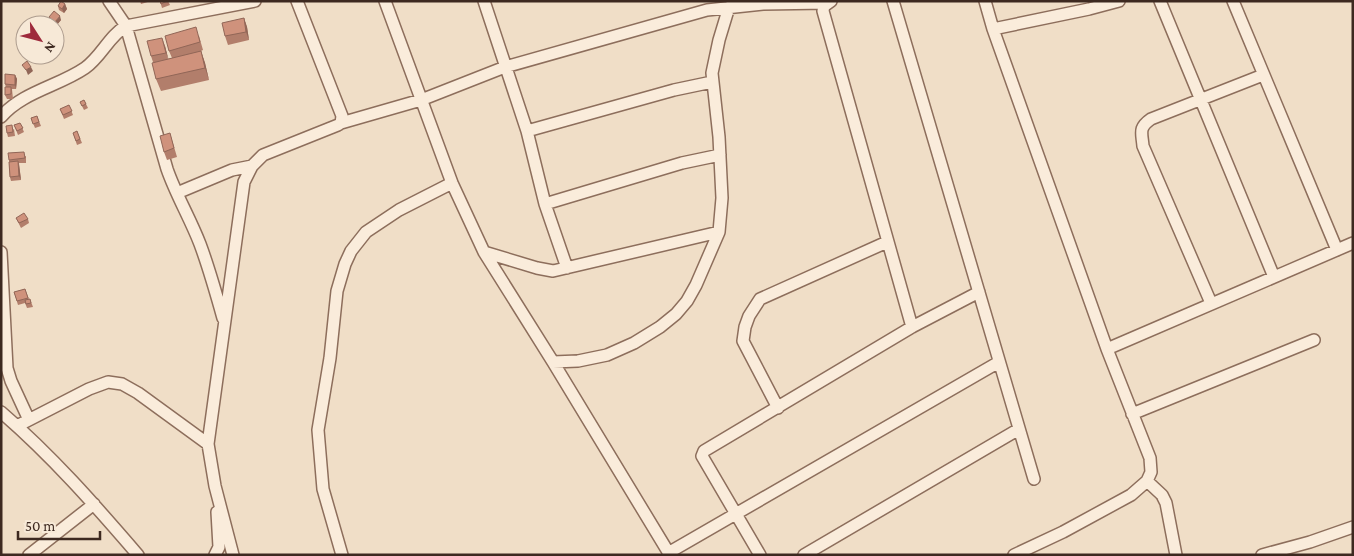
<svg xmlns="http://www.w3.org/2000/svg" width="1354" height="556" viewBox="0 0 1354 556" font-family="'Crimson Pro',serif">
<style>
.lines{fill:none;stroke-linecap:round;stroke-linejoin:round}
.minor-casing{stroke:#8d6e5c;stroke-width:14}
.minor{stroke:#faecdb;stroke-width:11}
.wall{fill:#b27e6b}
.shaded-wall{fill:#916657}
.building{fill:#cf927c;stroke:#916657}
</style>
<rect width="100%" height="100%" fill="#f0dec7"/>
<g class="lines">
<g class="minor-casing">
<path id="minor" d="M109,1l17,25 41,143c9,26 23,49 33,75 9,24 16,49 23,74
M297,1l45,115 -1,7
M385,1l67,182 32,69 69,110 117,193
M484,1l43,130 18,73 22,64
M831,1l-7,5 -1,5 89,316
M893,1l141,478
M985,1l8,28 114,320 43,109 1,14 -4,9 -16,14 -68,37 -49,23
M1160,1l114,276
M1233,1l104,249
M993,29l96,-20 30,-8
M1,117c21,-25 58,-31 84,-49 16,-11 24,-32 41,-42l129,-25
M527,131l147,-41 38,-8
M177,193l55,-23 20,-4
M545,204l137,-41 38,-8
M1,252l6,116 4,13 18,39
M484,252l53,16 16,3 166,-39
M1211,303l-68,-157c-1,-13 -5,-18 8,-27l112,-44
M1107,349l246,-106
M553,362l25,-1 29,-6 27,-12 26,-16 16,-13 11,-13 9,-16 23,-53 3,-34 -3,-61 -7,-64 7,-33 10,-33
M778,408l-35,-67 2,-14 4,-11 11,-17 127,-57
M1,412c50,43 94,93 137,143
M1132,414l182,-74
M17,426l72,-37 19,-7 14,2 16,9 70,51
M1147,481l15,14 4,8 10,52
M668,553l331,-191
M29,555l65,-51
M215,555l4,-8 -2,-35
M233,555l-18,-69 -7,-42 36,-262 8,-16 11,-11 75,-30 3,-2 80,-23 84,-33 202,-57 56,-6 64,-1
M342,555l-19,-66 -5,-59 12,-72 7,-67 8,-27 6,-13 15,-19 33,-22 53,-27
M760,555l-58,-99 2,-5 208,-124 67,-35
M804,555l215,-126
M1262,555l48,-13 43,-15"/>
</g>
<use href="#minor" class="minor"/>
</g>
<path class="wall" d="M140,1h11l-10,3z
M160,1h8l2,4 -8,3z
M65,4l2,5 -3,4 -5,-3 -1,-4z
M49,17l12,3 -5,6 -6,-5z
M244,18l3,9 2,13 -21,5 -3,-9z
M199,36l4,14 -2,1 4,12 4,17 -48,11 -5,-12 -3,-17 -2,-6 14,-10 3,13 4,-1 -3,-7z
M15,75l2,4 -1,10h-4l1,10h-6l-2,-4 1,-8 -1,-3z
M84,100l4,8 -4,2 -4,-8z
M69,105l4,10 -9,4 -4,-10z
M37,116l4,10 -6,2 -4,-10z
M20,123l4,9 -6,3 -4,-10z
M14,129l1,7 -7,1 -1,-4z
M77,131l5,12 -5,2 -4,-12z
M170,133l7,24 -10,3 -3,-8z
M26,156v7h-7l2,17 -10,1 -1,-4 -1,-17z
M16,218l12,1 1,4 -8,5z
M25,289l4,10h1l3,8 -6,1 -2,-5 -7,2 -4,-13z"/>
<path class="shaded-wall" d="M65,4l2,5 -3,4 -2,-4z
M60,16l1,4 -5,6 -1,-4z
M244,18l3,9 2,13 -3,-8z
M162,38l3,8 4,15 -3,-8z
M201,51l4,12 4,17 -4,-12z
M31,67l2,4 -5,4 -2,-5z
M15,75l2,4 -1,10 -1,-4z
M18,161l1,4 2,15 -2,-4z"/>
<path class="building" d="M61,1l4,3 -3,5 -4,-3z
M160,1h7l-6,3z
M54,11l6,5 -5,6 -6,-5z
M244,18l2,14 -21,4 -3,-13z
M196,27l4,15 -31,9 -4,-15z
M162,38l4,15 -15,3 -4,-15z
M201,51l4,17 -49,11 -4,-16z
M27,61l4,6 -5,3 -4,-5z
M5,74l10,1v10l-10,-1z
M5,87h6v7l-6,1z
M84,100l2,4 -4,2 -2,-4z
M69,105l3,6 -9,4 -3,-6z
M37,116l2,6 -6,2 -2,-6z
M20,123l3,5 -6,3 -3,-6z
M12,125l1,7 -6,1 -1,-7z
M77,131l3,8 -4,2 -3,-8z
M170,133l4,15 -10,4 -4,-16z
M24,152l1,6 -16,2 -1,-7z
M18,161l1,15 -9,1 -1,-15z
M24,213l4,6 -9,4 -3,-5z
M25,289l3,9 -11,3 -3,-9z
M30,299l1,4 -5,1 -1,-4z"/>
<rect width="1354" height="556" fill="none" stroke="#3d2920" stroke-width="5"/>
<g transform="translate(40 40) rotate(126)"><circle r="24" fill="#f7e9d7" stroke="#ad9c8e"/>
<path d="M0-4L9 19L0 12L-9 19Z" fill="#9e2a3c"/>
<text y="-8" font-size="14" font-weight="bold" text-anchor="middle" fill="#3d2920">N</text>
</g>
<path d="M18 531v8h82v-8" fill="none" stroke="#3d2920" stroke-width="2.5"/>
<text x="25" y="531" font-size="15" fill="#3d2920" stroke="#f7e9d7" stroke-width="4" paint-order="stroke">50 m</text>
</svg>
